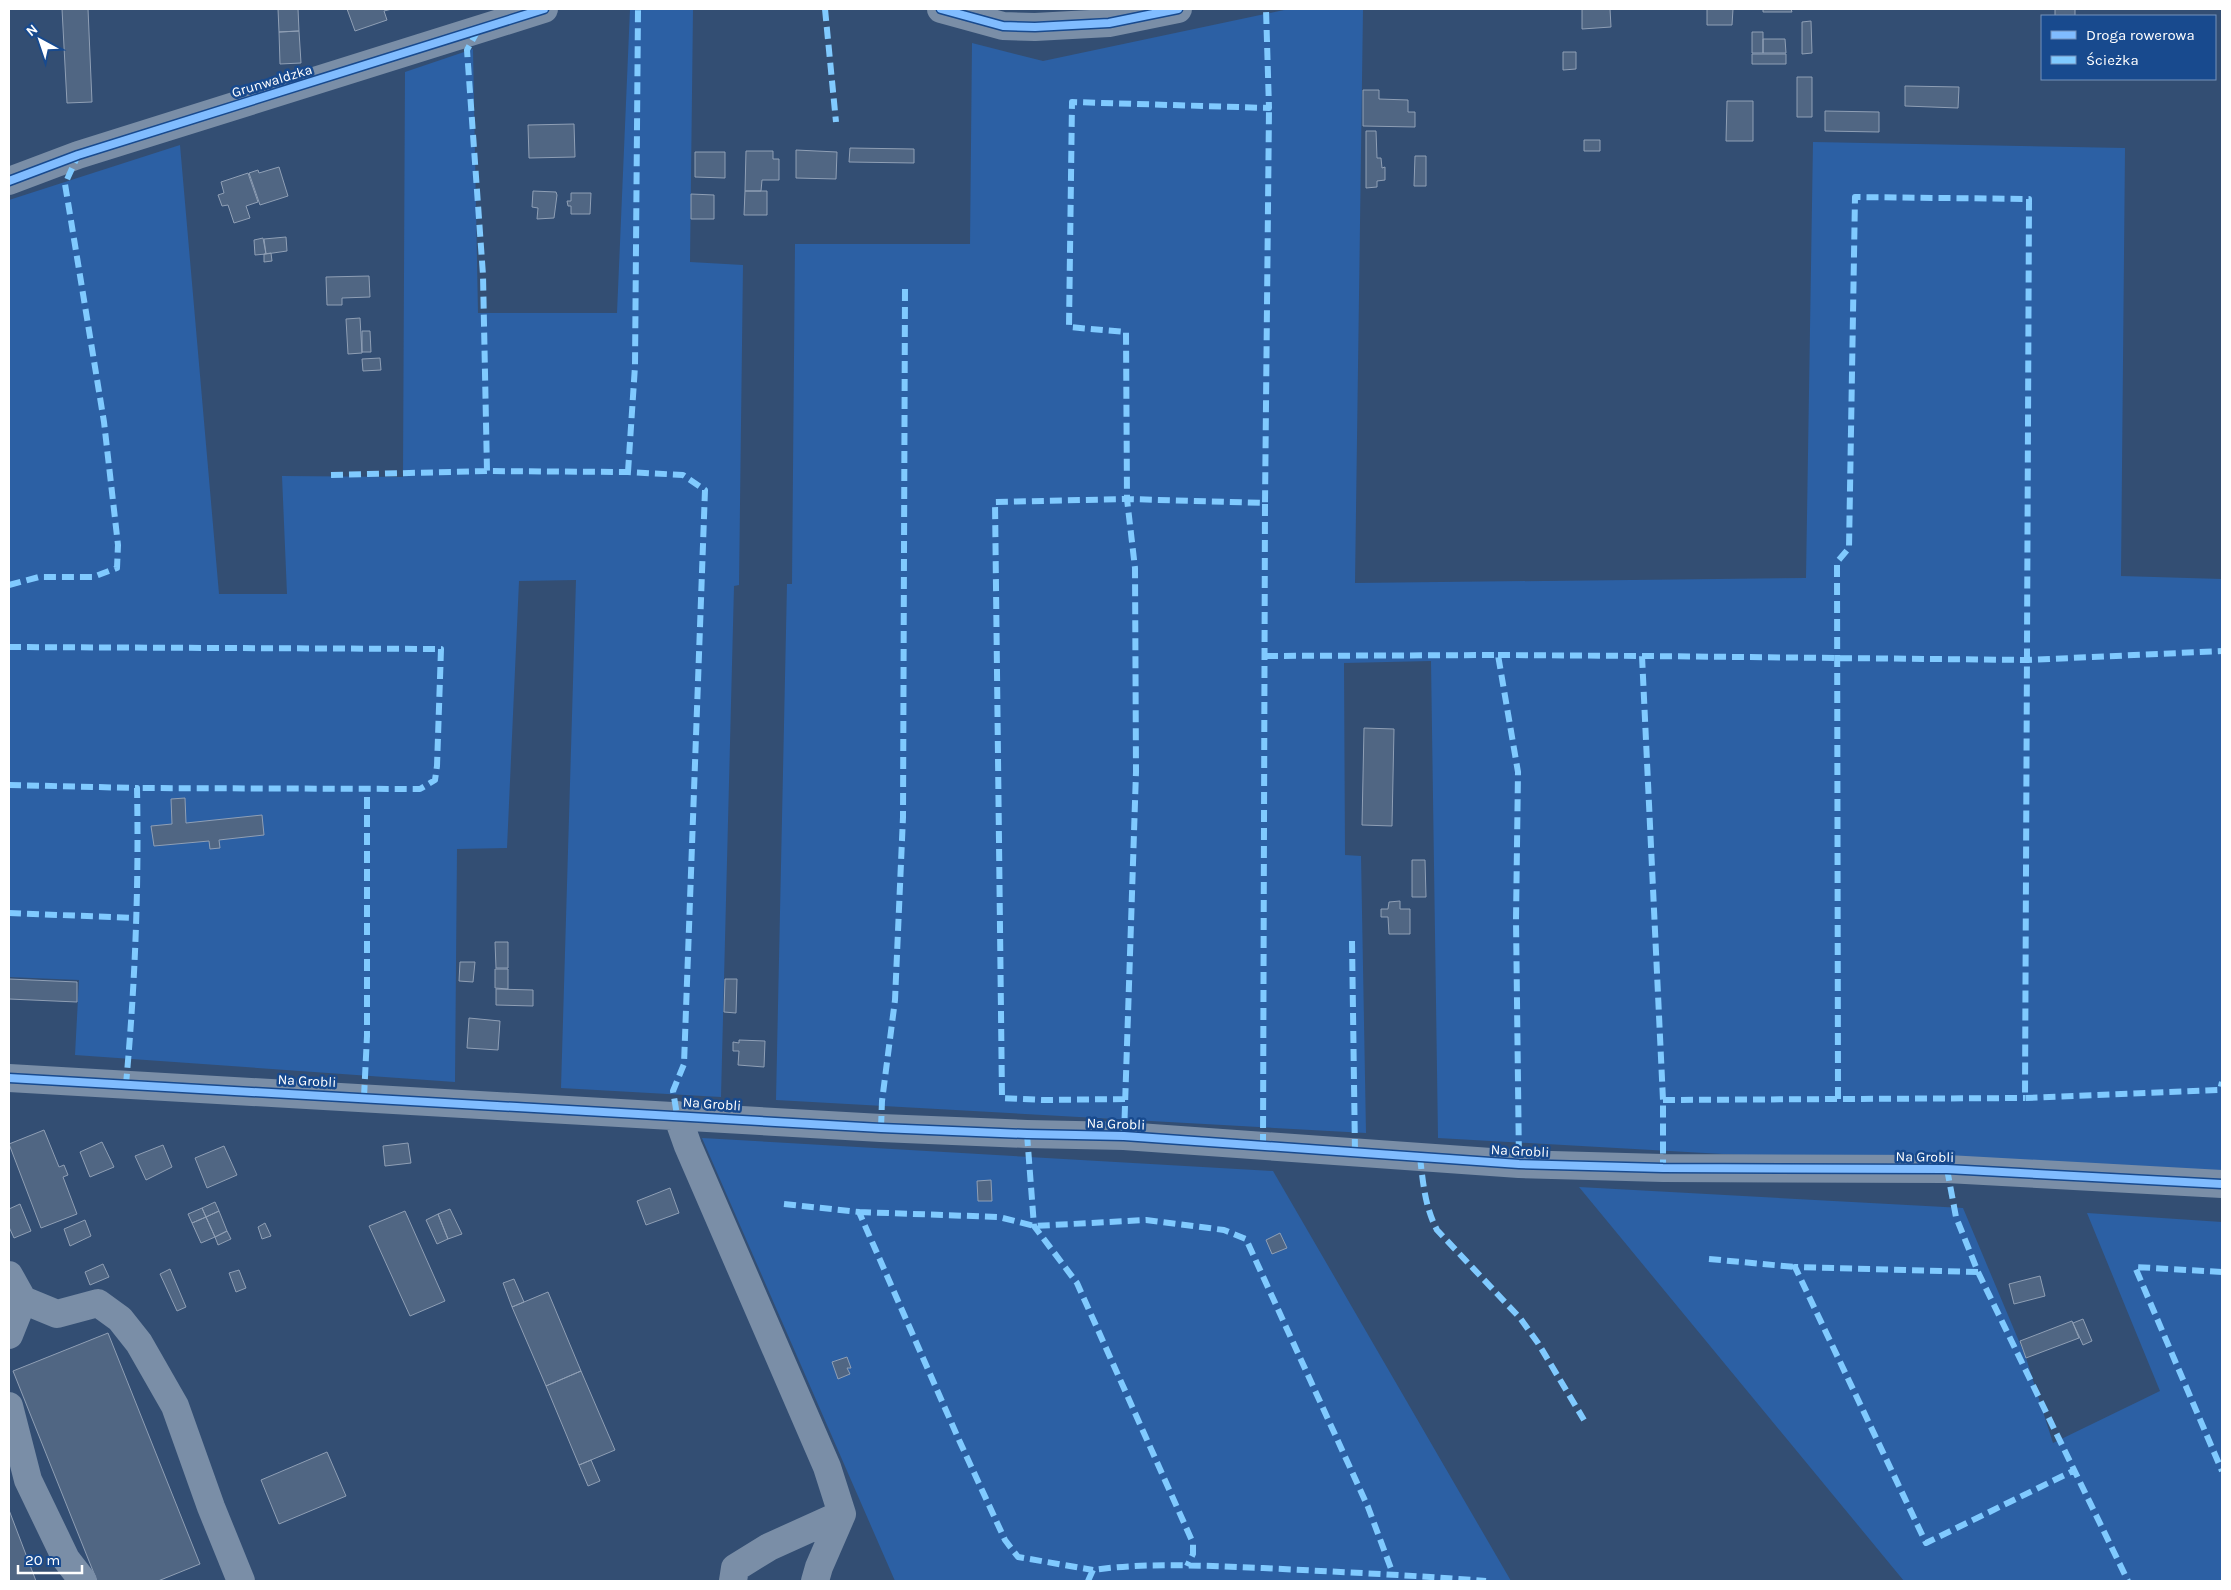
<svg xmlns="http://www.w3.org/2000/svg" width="2231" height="1590" viewBox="0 0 2231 1590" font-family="Karla,sans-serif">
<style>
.green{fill:#2c60a4}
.building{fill:#506683;stroke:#8f9fb5}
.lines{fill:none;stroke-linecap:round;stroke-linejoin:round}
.minor{stroke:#7a8ea7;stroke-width:28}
.quiet{stroke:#80caff;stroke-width:6;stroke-dasharray:12 6;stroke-linecap:butt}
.cycleway-casing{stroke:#184a8e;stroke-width:11}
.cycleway{stroke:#80bcff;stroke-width:8}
.labels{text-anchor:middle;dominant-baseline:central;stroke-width:5;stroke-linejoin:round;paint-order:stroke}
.street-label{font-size:14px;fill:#fff;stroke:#184a8e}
</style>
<rect width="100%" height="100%" fill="#334e73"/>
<path class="green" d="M630,9h63l-3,253 53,3 -4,320 -5,1 -13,511 -160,-9 15,-508 -57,1 -12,267 -50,1 -2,233 -380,-27 4,-75 -70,-3v-777l171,-55 39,449h68l-5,-118 121,1 2,-405 68,-23 5,264h139z
M1289,9h74l-8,574 451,-5 7,-436 312,6 -4,428 101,3v603l-784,-44 -7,-477 -87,2 1,192 16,1 5,277 -590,-33 11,-516h5l3,-340h175l2,-201 71,18z
M702,1138l571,33 238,410h-616z
M1579,1187l384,21 63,150 27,85 107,-52 -73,-178 135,9v359h-318z"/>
<path class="building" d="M62,9h26l4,93 -25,1z
M278,9h20l1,22 -20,1z
M347,9h45l-8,2 3,9 -32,11z
M1582,9h28l1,18 -29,2z
M1707,9h26l-1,16h-25z
M1763,9h28l1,3h-29z
M2055,9h20v7h-20z
M1811,21l1,32 -10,1v-32z
M299,31l2,32 -21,1 -1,-32z
M1752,32h11v21h-11z
M1763,39h22l1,14h-23z
M1563,52h13v17l-13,1z
M1752,54h34v10h-34z
M1797,77h15v40h-15z
M1905,86l54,1 -1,21 -53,-2z
M1363,90h16v9l29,1v12h7v15l-52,-1z
M1727,101h26v40h-27z
M1825,111l54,1v20l-54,-1z
M574,124l1,33 -46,1 -1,-33z
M1366,131h10l1,27h4l1,10 3,-1v13l-8,1v6l-11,1z
M1584,140h16v11h-16z
M850,148l64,1v14l-65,-1z
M796,150l41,2 -1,27 -40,-1z
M746,151h27v8h6v21h-17l-1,11h-16z
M695,152h30v26l-30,-1z
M1415,156h11v30h-12z
M279,167l9,29 -28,9 -11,-32 9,-3 1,3z
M248,173l10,29 -12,4 4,12 -16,5 -6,-18 -6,1 -4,-11 6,-2 -3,-11z
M533,191l23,1 1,3 -3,23 -17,1 1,-11 -6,-1z
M745,191h22v24h-23z
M571,193h20l-1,21h-19v-8h-3l-1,-5h4z
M691,194l23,1v24h-23z
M286,237l1,14 -21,3 -2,-15z
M263,238l3,16 -11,1 -1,-15z
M271,253l1,8 -8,1v-8z
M369,276l1,21 -28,1v7h-15l-1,-28z
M360,318l2,35 -14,1 -2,-35z
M362,331h8l1,21h-9z
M380,358l1,12 -18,1 -1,-12z
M1364,728l30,1 -2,97 -30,-1z
M185,798l1,25 76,-8 2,20 -45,5 1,8 -10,1 -1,-8 -55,5 -3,-20 21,-2 -1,-25z
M1412,860h13l1,37h-14z
M1400,901v8h10v25h-21l-1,-17h-7v-8h7l1,-7z
M495,942h13v26h-12z
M460,962h15l-2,20 -14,-1z
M495,969h13v20l-13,-1z
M9,979l68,3v20l-68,-3z
M725,979h12l-1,34 -12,-1z
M496,989l37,1v16l-37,-1z
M469,1018l31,3 -2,29 -31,-2z
M739,1040l26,1 -1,26 -26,-2 1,-14h-6v-9l6,1z
M44,1130l15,37 5,-2 4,10 -5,2 14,37 -36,14 -32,-84z
M102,1142l12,25 -24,10 -10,-25z
M408,1143l3,20 -26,3 -2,-20z
M163,1145l9,22 -26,13 -11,-24z
M224,1146l13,29 -30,13 -12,-30z
M991,1180l1,21h-14l-1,-20z
M670,1188l9,25 -33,12 -9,-24z
M215,1202l4,9 -13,6 -4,-9z
M20,1204l11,27 -17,7 -5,-11v-18z
M202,1208l4,9 -14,6 -4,-9z
M450,1209l12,25 -14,5 -10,-25z
M219,1211l8,20 -12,6 -9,-20z
M405,1211l40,90 -35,15 -41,-90z
M438,1214l10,25 -11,5 -11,-24z
M206,1217l9,20 -14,6 -9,-20z
M85,1220l6,16 -21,10 -6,-17z
M265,1223l6,13 -9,3 -4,-12z
M227,1231l4,8 -13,6 -3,-8z
M1280,1233l7,15 -15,6 -6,-14z
M103,1264l6,13 -19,8 -5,-13z
M170,1269l16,38 -9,4 -17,-37z
M239,1270l7,18 -10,4 -7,-19z
M2040,1276l5,20 -31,8 -5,-20z
M514,1279l10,23 -12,5 -9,-24z
M548,1292l33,79 -35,15 -34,-79z
M2083,1319l9,22 -9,4 -10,-22z
M2072,1321l7,17 -53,20 -6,-17z
M108,1333l92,231 -42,17h-61l-84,-210z
M847,1357l4,11h-4l3,6 -12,5 -6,-17z
M581,1371l34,79 -36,15 -33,-79z
M327,1452l19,44 -67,28 -18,-44z
M591,1460l9,21 -12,5 -9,-21z
M9,1510l27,71h-27z"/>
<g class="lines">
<path class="minor" d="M941,9l62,17 32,1 74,-4 69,-14
M9,181l69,-26 466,-146
M9,1078l872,50 146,6 97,2 395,28 144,4 284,1 275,15
M677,1115l11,31 139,321 15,47 -23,53 -4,14
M9,1275l14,25 34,14 41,-11 22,16 19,24 36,63 36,101 30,74
M9,1335l14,-35
M9,1406l19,74 38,79 17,22
M733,1581l2,-13 34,-21 73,-33"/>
<path class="quiet" d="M825,9l11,113
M478,30l-11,20 16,225 4,196
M628,472l7,-106 3,-357
M331,475l156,-4 141,1 55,3 22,15 -21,574 -11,27 4,24
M9,585l30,-8h54l24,-9 1,-23 -14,-123 -39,-238 13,-29
M9,647l432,2 -4,117 -2,14 -15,9 -283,-1
M1498,655l144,1 21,444v68
M1266,656l232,-1 20,117 -2,148 3,244
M1642,656l386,4 194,-9
M9,785l128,3c2,99 -2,198 -11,296
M9,913l127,5
M1352,941l3,212
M364,1097l3,-61v-247
M1125,1099l-82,1 -41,-2 -7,-596 132,-3 138,4 4,-395
M1838,1099l-1,-537 12,-14 6,-351 174,2 -4,899 195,-8 2,-8
M1663,1100l362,-2
M881,1128l1,-27 13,-101 8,-183 2,-528
M1027,1134l7,92 43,57 116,260v11l-6,12
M1124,1136l12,-364 -1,-204 -8,-69 -1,-167 -57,-5 3,-225 197,6 -3,-99
M1263,1146l2,-643
M1420,1157c3,26 5,50 17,73l83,88 18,25 46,77
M1947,1169l9,48 22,55 150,309
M784,1204l75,8 100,228 46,100 13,17 75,13
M859,1212l140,5 35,9 112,-6 78,10 22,9 122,268 25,67
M1709,1259l86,8
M1978,1272l-183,-5 131,276 149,-73
M2222,1272l-87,-5 87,204
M1088,1581l5,-11c56,-8 114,-4 170,-2 75,4 149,7 223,13"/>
<g class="cycleway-casing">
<path id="cycleway" d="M941,9l62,17 32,1 74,-4 69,-14
M9,181l69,-26 466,-146
M9,1078l872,50 146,6 97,2 395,28 144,4 284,1 275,15"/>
</g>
<use href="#cycleway" class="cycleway"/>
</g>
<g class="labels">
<g class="street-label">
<text transform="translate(272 81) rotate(-17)">Grunwaldzka</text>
<text transform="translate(307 1081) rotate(3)">Na Grobli</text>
<text transform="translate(712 1104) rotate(4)">Na Grobli</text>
<text transform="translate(1116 1124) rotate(2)">Na Grobli</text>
<text transform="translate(1520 1151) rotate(3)">Na Grobli</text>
<text transform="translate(1925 1157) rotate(1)">Na Grobli</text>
</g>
</g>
<rect width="2231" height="1590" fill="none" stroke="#ffffff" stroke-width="20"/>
<rect x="2041" y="15" width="175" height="65" fill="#184a8e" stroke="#7492bb"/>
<rect x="2051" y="31" width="25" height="8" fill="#80bcff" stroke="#7492bb"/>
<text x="2086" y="40" font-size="15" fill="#ffffff">Droga rowerowa</text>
<rect x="2051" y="56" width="25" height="8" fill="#80caff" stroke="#7492bb"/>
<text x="2086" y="65" font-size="15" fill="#ffffff">Ścieżka</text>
<g transform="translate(40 40) rotate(320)" stroke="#184a8e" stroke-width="4" paint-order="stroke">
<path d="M0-4L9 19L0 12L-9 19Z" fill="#ffffff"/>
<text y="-8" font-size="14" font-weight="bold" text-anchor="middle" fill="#ffffff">N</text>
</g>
<path d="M18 1565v8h64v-8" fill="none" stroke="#ffffff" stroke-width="2.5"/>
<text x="25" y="1565" font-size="15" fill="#ffffff" stroke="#184a8e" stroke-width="4" paint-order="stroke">20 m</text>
</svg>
